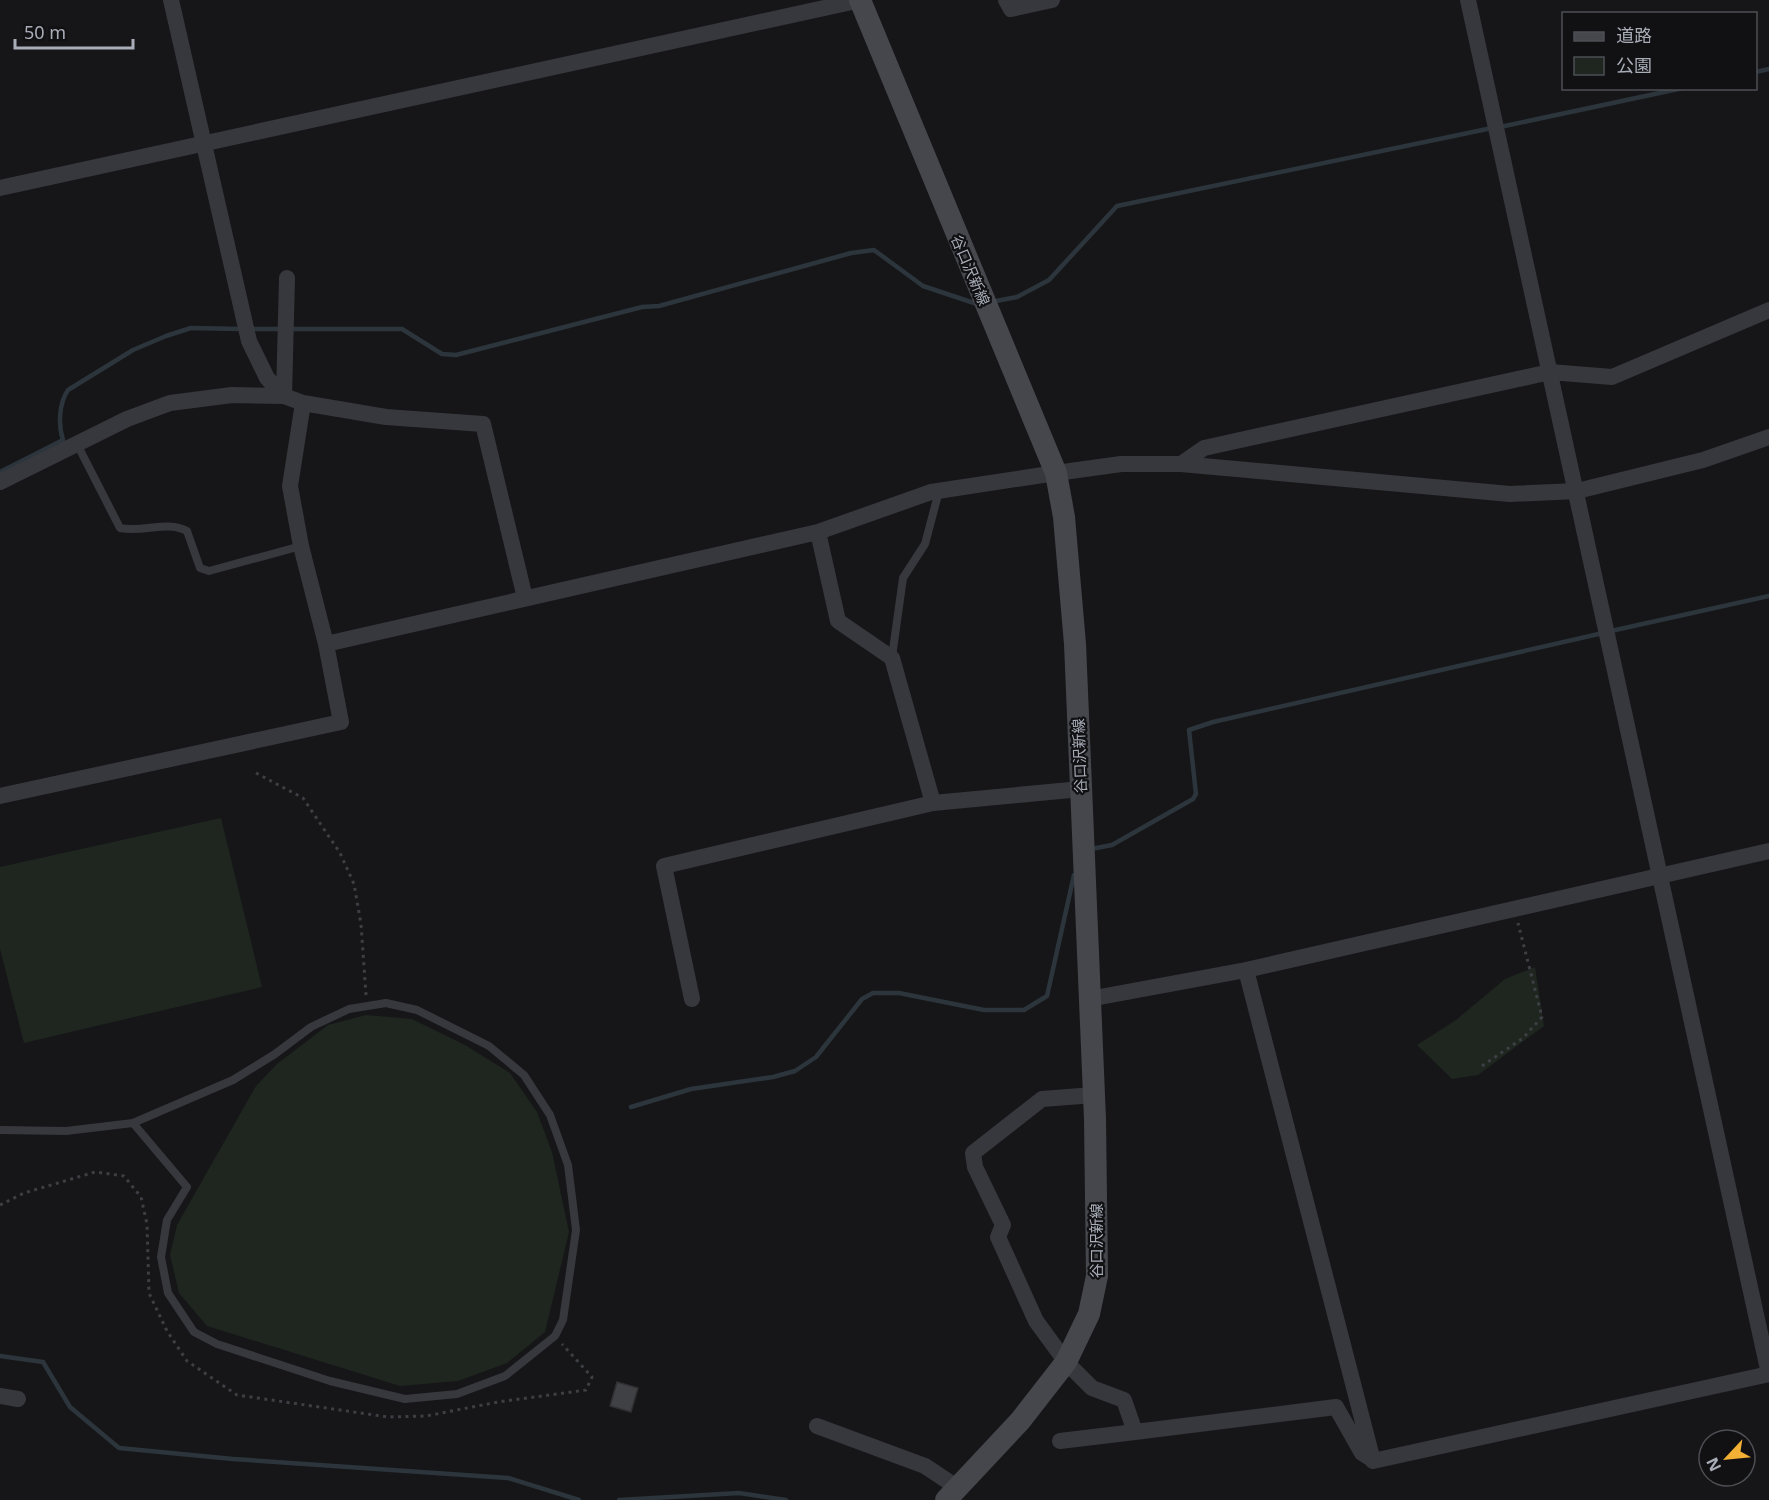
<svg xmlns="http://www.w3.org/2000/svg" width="1769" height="1500" viewBox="0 0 1769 1500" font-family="'Noto Sans','Noto Sans JP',sans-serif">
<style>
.green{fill:#1e261f}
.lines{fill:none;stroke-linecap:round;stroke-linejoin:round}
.stream{stroke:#2c353c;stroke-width:4.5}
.building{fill:#404145;stroke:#303034;stroke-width:1.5}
.path{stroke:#3d3f44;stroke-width:3;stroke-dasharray:3 4.5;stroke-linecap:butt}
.lane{stroke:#37383d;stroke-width:8}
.street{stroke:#37383d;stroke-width:16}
.secondary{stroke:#45474d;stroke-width:22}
.labels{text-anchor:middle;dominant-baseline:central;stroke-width:4.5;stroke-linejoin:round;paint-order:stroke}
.street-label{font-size:15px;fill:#a8adb8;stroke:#111113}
</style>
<rect width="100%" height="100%" fill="#161618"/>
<path class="green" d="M221,818l41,169 -238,56 -24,-94v-82z
M1535,967l9,59 -66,49 -26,4 -35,-34 39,-25 49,-41z
M366,1015l46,4 53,26 45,28 27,39 15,40 17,80 -24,100 -38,31 -49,18 -58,5 -193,-60 -28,-33 -9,-38 7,-30 79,-139 21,-22 51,-39z"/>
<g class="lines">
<path class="stream" d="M1756,72l13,-3
M1500,127l183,-39
M991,302l26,-5 32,-17 68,-74 375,-78
M250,329h152l40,25 14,1 186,-48 17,-1 192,-53 23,-3 49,36 54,18
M0,472l63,-32c-5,-15 -4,-37 5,-50l65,-40 33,-14 25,-8 50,1
M1611,631l158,-35
M1091,849l21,-4 81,-46 3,-5 -7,-64 24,-8 390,-89
M631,1107l60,-18 82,-12 22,-6 21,-14 46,-58 11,-6h26l85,17h40l23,-14 27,-121
M0,1356l43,6 27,45 49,41 114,11 275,19 71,22
M619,1500l120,-7 47,7"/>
</g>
<path class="building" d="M617,1382l21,6 -7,24 -21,-6z"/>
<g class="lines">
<path class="path" d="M256,773l47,25 37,55 14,31 7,40 5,71
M1482,1066l41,-28 19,-21 -24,-94
M0,1205l24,-12 71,-21 29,4 17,21 6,27 2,69 18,38 20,30 50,34 151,22 38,-1 72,-14 88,-12 6,-13 -30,-33"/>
<path class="lane" d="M77,444l43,84c23,5 47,-8 67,3l13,37 9,3 92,-25
M892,657l11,-79 22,-34 14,-53
M386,1003l31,7 72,36 35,29 26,40 18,50 8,65 -13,90 -8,16 -50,40 -48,18 -52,5 -75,-18 -113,-37 -23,-12 -26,-39 -7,-36 6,-37 20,-33 -54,-64 100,-43 42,-26 36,-27 38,-18z
M0,1130l66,1 67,-8"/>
<path class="street" d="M171,0l78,341 18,37 17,18
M1006,0l5,9 41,-9
M1468,0l301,1374
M0,188l861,-188
M284,396l3,-118
M1181,464l23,-16 346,-76 62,5 157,-67
M0,482l127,-63 43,-16 62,-8 52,1 19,7 83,14 97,7 42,174
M818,532l20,89 54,37 41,145
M326,644l492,-112 113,-40 125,-19 65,-9h60l329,30 67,-3 126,-31 66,-23
M0,796l341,-74 -15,-78 -25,-98 -11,-60 13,-83
M1246,970l127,491 396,-87
M692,999l-28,-133 269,-63 148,-14
M1089,999l157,-29 523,-119
M1094,1095l-52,4 -69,54 2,14 28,58 -5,12 38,84 30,41 26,26 32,12 11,32 201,-25 26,46 8,5
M0,1396l18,3
M817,1426l108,40 33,22
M1060,1441l75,-9"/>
<path class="secondary" d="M860,0l196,473 8,44 11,127 20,475 2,157 -8,38 -23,48 -46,59 -74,79"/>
</g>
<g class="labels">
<g class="street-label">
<text transform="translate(971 270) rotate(67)">谷口沢新線</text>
<text transform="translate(1079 756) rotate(-92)">谷口沢新線</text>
<text transform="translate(1096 1241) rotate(-90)">谷口沢新線</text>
</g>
</g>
<rect x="1562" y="12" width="195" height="78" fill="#111113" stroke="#4d4f55" stroke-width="1.5"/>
<rect x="1574" y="32" width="30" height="9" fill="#45474d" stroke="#4d4f55" stroke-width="1.5"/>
<text x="1616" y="42" font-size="18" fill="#a8adb8">道路</text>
<rect x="1574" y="57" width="30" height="18" fill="#1e261f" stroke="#4d4f55" stroke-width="1.5"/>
<text x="1616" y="72" font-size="18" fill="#a8adb8">公園</text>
<g transform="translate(1727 1458) rotate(244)"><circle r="28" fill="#111113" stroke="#4d4f55" stroke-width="1.5"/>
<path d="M0-4.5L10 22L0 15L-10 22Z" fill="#f2b134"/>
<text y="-9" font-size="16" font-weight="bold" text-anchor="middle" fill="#a8adb8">N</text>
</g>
<path d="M15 39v9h118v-9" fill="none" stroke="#a8adb8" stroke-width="3"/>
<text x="24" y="39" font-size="18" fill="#a8adb8" stroke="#111113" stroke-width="4.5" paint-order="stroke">50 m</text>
</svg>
